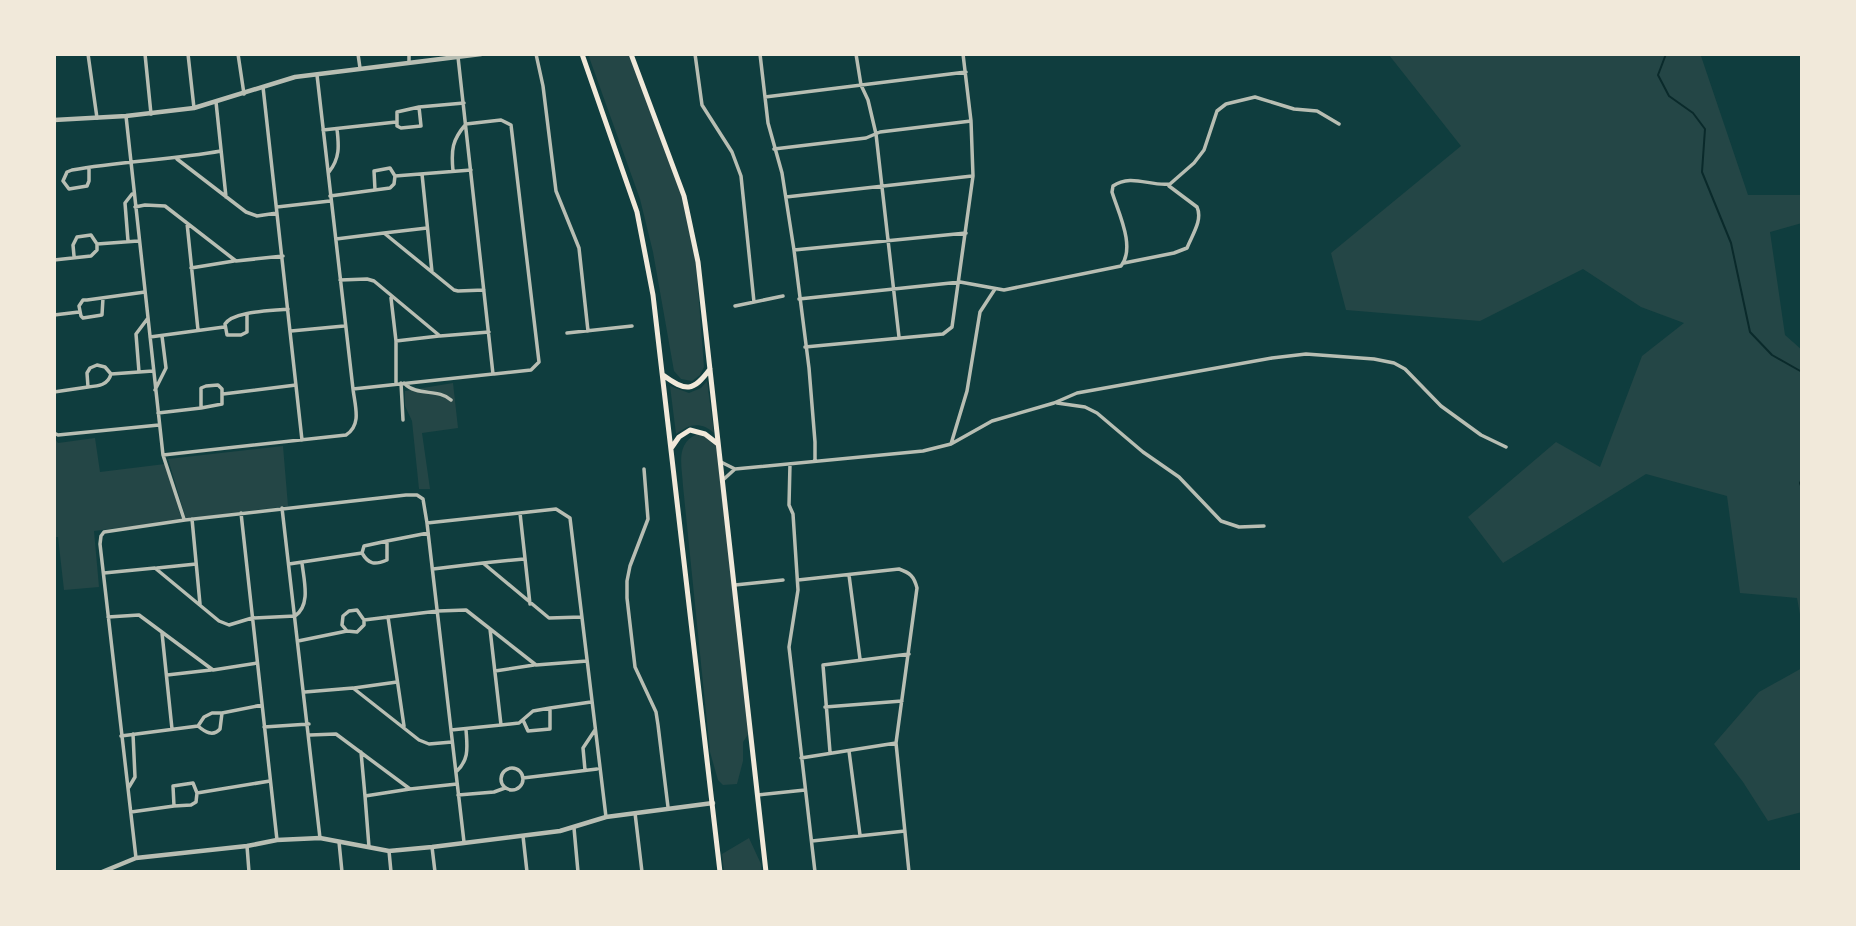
<svg xmlns="http://www.w3.org/2000/svg" width="1856" height="926" viewBox="0 0 1856 926" font-family="'PT Serif',serif">
<style>
.green{fill:#244646}
.lines{fill:none;stroke-linecap:round;stroke-linejoin:round}
.stream{stroke:#0a2a2b;stroke-width:2}
.minor{stroke:#b8beb3;stroke-width:3.5}
.tertiary{stroke:#b8beb3;stroke-width:4.5}
.secondary{stroke:#f1e9da;stroke-width:5}
</style>
<rect width="100%" height="100%" fill="#0f3d3e"/>
<path class="green" d="M588,54h41l53,143 14,66 8,104 -4,8 -8,6 -11,-2 -7,-8 -21,-119 -13,-53z
M1391,54h312l-2,2 47,139h54v28l-32,9 15,103 17,15v275l-5,-27 -57,-5 -13,-97 -81,-22 -143,89 -35,-46 88,-75 44,25 42,-111 42,-33 -43,-16 -58,-38 -103,52 -134,-11 -15,-57 130,-107 -72,-91z
M707,381l7,52c-13,-12 -25,-9 -38,1l-6,-48 19,7 12,-5z
M453,383l5,45 -36,5 8,56h-11l-7,-68 -7,-15v-15z
M697,434l8,1 11,10 33,288 -6,9v19l-6,23 -14,1 -5,-5 -8,-28 -27,-266c-1,-21 -8,-42 14,-52z
M54,438l4,5 37,-5 5,34 65,-8 17,56 -88,11 5,56 -35,3 -6,-53h-4z
M283,446l5,60 -102,13 -18,-60z
M1802,668v144l-34,9 -25,-39 -29,-38 45,-52z
M749,838l12,26 1,8h-38l-2,-18z"/>
<g class="lines">
<path class="stream" d="M1666,54l-8,21 11,21 24,17 12,16 -3,43 29,71 19,89 22,23 30,17
M1802,479l-2,4 2,6"/>
<path class="minor" d="M88,54l9,64
M145,54l6,60
M188,54l6,54
M238,54l6,40
M358,54l2,14
M409,54v8
M536,54l7,32 13,105 23,57 9,83
M695,54l7,51 30,47 9,24 13,126
M760,54l8,69 14,50 12,77 15,118 6,74v18
M856,54l5,31 7,15 8,34 23,203
M317,75l36,314
M263,87l39,353
M765,97l201,-25
M216,102l10,95
M419,107l2,19 -20,2 -4,-2v-14z
M419,107l45,-4
M126,116l37,339 183,-20c16,-10 9,-29 7,-46l140,-15 -35,-317
M323,130l73,-8
M774,149l92,-11 14,-6 91,-11
M177,159l69,53 11,4 20,-3
M89,168v13l-2,5 -18,3 -6,-8 4,-9 5,-2c49,-9 99,-10 149,-19
M390,168l5,8 -1,8 -4,4 -15,2 -1,-19z
M453,171c-2,-21 -1,-31 13,-47l35,-4 10,5 28,237 -8,8 -37,4
M329,172c11,-14 10,-26 8,-43
M422,174l10,98
M395,176l76,-6
M330,196l45,-6
M786,197l186,-21
M135,207l10,-2 20,1 71,55 47,-5
M277,207l53,-6
M187,223l11,107
M384,233l43,-5
M336,239l48,-6 70,57 4,1 26,-1
M128,241l-3,-38 7,-9
M97,244l41,-3
M794,250l172,-17
M54,260l37,-4 6,-6v-6l-6,-9 -14,2 -4,8 1,11
M1124,263l50,-10 13,-5c5,-13 16,-28 10,-41l-28,-21
M191,268l43,-7
M340,280l27,-1 7,2 66,55 49,-4
M103,298l-1,17 -19,3 -2,-2 -2,-10 4,-6h4l58,-8
M391,298l5,43v43
M799,299l161,-17 44,8 117,-24c15,-19 -3,-54 -9,-74l1,-6c18,-13 38,1 57,-2l24,-21 10,-13 13,-39 9,-7 29,-7 39,12 23,2 22,13
M735,306l48,-10
M247,314v18l-6,3h-14l-2,-11c8,-13 47,-13 63,-15
M54,315l25,-3
M54,322v34
M291,331l53,-5
M567,333l65,-7
M150,337l74,-10
M396,341l43,-5
M805,347l138,-13 9,-7 21,-151 -2,-55 -8,-67
M97,365l8,2 6,7c-3,11 -12,12 -23,13l-1,-14 3,-5z
M139,372l-3,-38 12,-16
M111,374l42,-3
M401,383l2,37
M404,383c13,14 34,5 47,17
M218,385l4,4v15l-21,4v-20l5,-2z
M155,390l11,-22 -4,-32
M54,392l34,-5
M223,394l73,-9
M1057,403l28,4 12,6 46,39 36,25 42,44 18,6 25,-1
M158,413l43,-5
M54,433l4,2 101,-10
M951,444l16,-53 13,-79 15,-23
M163,455l21,64
M721,462l14,7 188,-18 28,-7 41,-23 62,-18 23,-10 195,-35 34,-4 68,5 20,4 11,6 36,37 40,29 25,12
M790,464l-1,41 4,9 5,76 -9,57 26,225
M644,469l4,50 -18,47 -3,15v17l8,69 21,45 2,13 10,82
M724,479l11,-10
M282,508l38,330
M241,513l36,327
M520,513l10,91
M192,519l8,85
M427,523l37,319
M387,541v19c-12,5 -18,5 -25,-7l2,-7z
M387,541l41,-8
M483,563l41,-4
M289,564l73,-11
M157,568l39,-4
M433,569l50,-6 66,55 33,-1
M104,573l51,-5 64,53 10,4 23,-7 43,-2c16,-11 9,-35 7,-53
M849,575l11,84
M798,580l101,-11c11,4 15,7 18,19l-21,155 13,129
M735,585l48,-5
M108,617l31,-2 74,55 44,-7
M388,617l16,109
M364,620l74,-9 28,-1 70,55 51,-4
M162,633l10,96
M298,641l49,-10 10,1 7,-7v-5l-7,-10 -8,1 -6,5 -1,9 5,6
M495,671l39,-6
M167,675l44,-5
M354,688l43,-6
M305,692l48,-4 66,52 10,4 23,-2
M825,707l77,-6
M550,708l41,-6
M212,713h10l-2,16c-7,8 -15,3 -22,-3l6,-9z
M222,713l40,-8
M501,725l18,-2 14,-12 17,-3v21l-22,2 -5,-11
M264,727l45,-3
M451,730l50,-5 -11,-96
M310,735l26,-1 74,55 47,-5
M121,736l77,-10
M849,751l11,84
M361,752l4,44
M830,752l-7,-87 86,-11
M801,758l95,-15
M501 779a11 11 0 1 1 22 0a11 11 0 1 1-22 0Z
M585,770l-2,-22 12,-18
M456,772c14,-13 11,-25 10,-43
M523,778l74,-9
M193,783l4,10 -1,9 -5,3 -17,1 -1,-20z
M129,787l6,-10 -2,-43
M197,793l73,-12
M458,795l36,-3 11,-4
M758,795l47,-5
M131,812l43,-6
M635,813l7,59
M574,828l4,44
M523,836l4,36
M812,841l93,-10
M339,842l3,30
M247,846l2,26
M369,847l-4,-51 45,-7
M432,847l3,25
M389,851l2,21
M136,858l-36,-314 1,-8 3,-4 81,-12 221,-25h11l6,4 4,24 129,-14 14,9 36,299"/>
<path class="tertiary" d="M54,120l72,-4 68,-8 101,-31 186,-23
M102,872l34,-14 111,-12 30,-6 43,-2 69,13 43,-4 128,-16 46,-14 107,-14"/>
<path class="secondary" d="M582,54l55,158 16,83 67,577
M631,54l53,142 14,66 68,610
M663,375c23,17 30,17 47,-6
M672,447l7,-10 11,-7 15,4 13,10"/>
</g>
<rect width="1856" height="926" fill="none" stroke="#f1e9da" stroke-width="112"/>
</svg>
